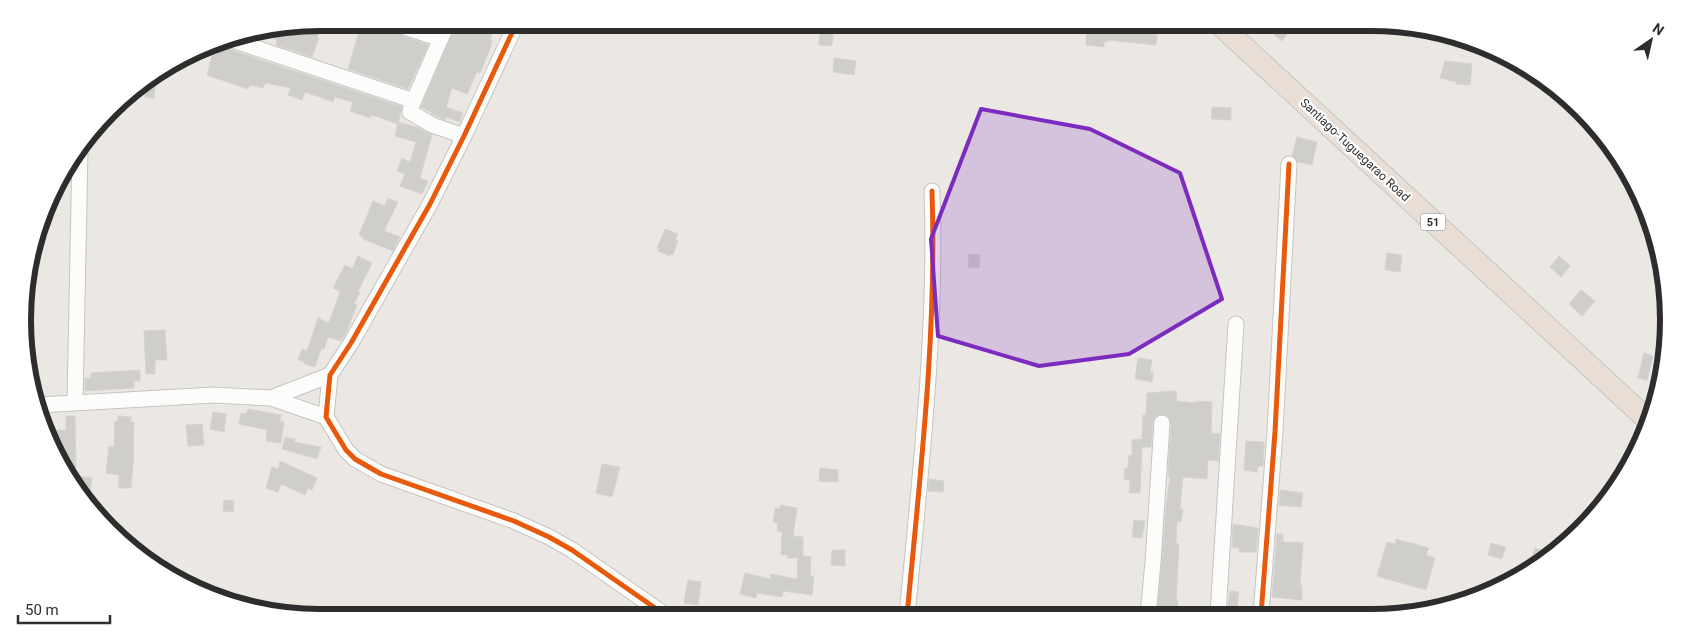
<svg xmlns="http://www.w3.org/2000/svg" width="1691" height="640" viewBox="0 0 1691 640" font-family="Roboto,sans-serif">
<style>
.building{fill:#d0cecb;stroke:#d6d3d0}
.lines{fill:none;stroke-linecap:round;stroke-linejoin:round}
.minor-casing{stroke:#c5c4c4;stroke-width:17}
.highway-casing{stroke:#c6c5c3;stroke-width:23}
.minor{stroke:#fcfcfb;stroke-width:15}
.highway{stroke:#e8ded6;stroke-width:21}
.cycleway-casing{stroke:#fff;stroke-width:8}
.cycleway{stroke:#e8590c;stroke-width:5}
.marked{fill:#7b2cbf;fill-opacity:0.2;stroke:#7b2cbf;stroke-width:4;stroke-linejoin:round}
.labels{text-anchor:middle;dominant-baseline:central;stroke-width:4.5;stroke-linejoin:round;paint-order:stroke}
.shield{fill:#fff;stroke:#6c6c6c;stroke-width:1}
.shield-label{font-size:11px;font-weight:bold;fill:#2d2d2d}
.street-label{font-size:12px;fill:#2d2d2d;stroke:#fff}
.rim{fill:none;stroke:#2d2d2d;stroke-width:6}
</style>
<rect width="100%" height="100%" fill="#ebe8e4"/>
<path class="building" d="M321,22l-4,16h2l-7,19 -36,-12 1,-5 -18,-6 -1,5 -12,-4 41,-7 14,3 1,-6z
M457,22h39l-6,18 2,1 -2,8 -10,24 -3,-1 -10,22 -15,-6 -6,19 17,6 -3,9 -14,-5 -1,3 -9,-4 -5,-2 1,-1 -11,-6z
M821,22h13l-2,24 -13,-1z
M1095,22h63l-2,23 -48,-5 -1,2h-3v5l-18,-2 1,-19h7z
M1258,22h23l8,7 -3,3 2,1 -6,8z
M361,25l19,6v-3l48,17 -20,44 -60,-20z
M218,42l5,5 179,60 -4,17 -26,-9 -2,3 -20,-7 3,-9 -18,-5 -2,5 -28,-10 -3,8 -14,-5 3,-7 -26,-5 -2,5 -13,-3 -2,4 -41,-14 6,-23 -9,-2z
M834,58l22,3 -2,14 -21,-3z
M1445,61l27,3 -2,21 -14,-1v-2l-16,-4z
M156,78l-2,20 -9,-1 1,-14z
M1212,107l19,1v12l-20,-1z
M398,122l21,6 13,7 -12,43 8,3 -6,13 -22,-8 5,-12 -8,-3 5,-13 8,4 6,-20 -21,-6z
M1297,137l20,5 -5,23 -14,-3 -6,-6z
M388,198l10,4 -14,29 16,6 -7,14 -30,-12v-2l-4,-2 14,-34 12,5z
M665,229l13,5 -3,6 3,1 -5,14 -3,-1v2l-12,-5 1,-2 -2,-1z
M1387,253l15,2 -2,17 -15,-2z
M969,254l11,1 -1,13 -11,-1z
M358,256l14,7 -14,28 2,1 -6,12 3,1 -10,26 -6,10 -13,-4 -4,12h-3l-6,18 -11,-3 1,-2 -7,-2 4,-11 5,2 11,-33 11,5 11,-31 -7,-4 12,-23 7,4z
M1559,256l11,10 -9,11 -11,-10z
M1581,290l14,11 -13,15 -13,-12z
M165,330l2,30h-12v14h-9l-2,-43z
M1644,353l9,3 -6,24 -9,-2z
M1138,358l14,2 -2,12h3l-1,10 -17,-3z
M140,370v11h-6v7l-49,3v-13h6v-5z
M1176,391l1,10 19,2v-2l16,1 -1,31 9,1 -2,27 -10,-1 -1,19 -24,-2 -3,32h3l-2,13 -4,-1 -1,22 3,1 -3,56 2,1 -1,12h-5v2l-15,1 9,-109 4,-30h-2l3,-53 -3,-8 -6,-2 -7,3 -2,5 -2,25h-9l-2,46h-11l1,-13 -6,-1 1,-11h3l1,-13 3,1v-16l10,-1 1,-24h3l1,-22z
M248,409l33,6 -1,6 4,1 -3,21 -15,-2 1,-11 -28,-6 2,-11 5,1z
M213,412l13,2 -2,18 -14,-3z
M66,416h9l1,60 16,2 -2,16 -11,-2 -7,-7 -22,-55h16z
M118,416l13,1v5h3l-1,29h1l-3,37h-12v-13l-13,-2 3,-27 5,1 1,-26h3z
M202,424l2,21 -16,1 -2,-21z
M285,437l10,2 -1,3 27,5 -4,12 -35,-10z
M1246,441l18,1 -1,24h-5l-1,6 -13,-2z
M280,461l37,17 -5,12 -4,-2 -3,7 -24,-11 -3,8 -12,-4 6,-21 6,2z
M602,464l18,3 -8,30 -16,-4z
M820,468l18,2v12l-19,-1z
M929,479l15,2 -1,11 -15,-1z
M1280,490l23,3 -2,14 -22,-2z
M224,500l10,1 -1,11 -10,-1z
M780,505l17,3 -4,28 10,1v19l8,1 -1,19h4l-2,19 -29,-4 -1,6 -25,-4 -1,5 -16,-4 5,-21 25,6 1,-5 26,5 1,-21h-11l1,-3h-7l1,-23 -5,-1 1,-8 -5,-1 2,-14 5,1z
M1134,520l11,1 -3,17 -10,-1z
M1233,524l25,4 -2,24h-17v-4l-7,-1z
M1277,534h6v8l20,1 -3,42h2v15l-30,-3z
M1396,539l33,9 -3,7 9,3 -9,32 -49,-14 10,-34 8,2z
M1491,543l15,4 -4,12 -14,-4z
M1535,548l17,5 -24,17z
M832,550h13v16l-14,-1z
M688,580l13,2 -3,23 -14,-2z
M1230,591l9,1 -3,23h-9z"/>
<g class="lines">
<g class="minor-casing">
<path id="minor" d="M389,22l51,17
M448,22l-37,85 -1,5 22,13 32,11
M517,22l-53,114 -34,68 -79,139 -21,32 -4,42 20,33 9,9 26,15 133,47 35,16 23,13 96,67
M226,38l188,63
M271,398l55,19
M75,403l5,-253
M39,405l174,-10 58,3 59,-23
M1218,615l18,-291
M1261,615l14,-183 14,-268
M907,616c13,-141 30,-283 25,-425
M1148,616l5,-54 9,-139"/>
</g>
<g class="highway-casing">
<path id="highway" d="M1217,22l432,399"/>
</g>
<use href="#minor" class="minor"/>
<use href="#highway" class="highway"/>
<g class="cycleway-casing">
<path id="cycleway" d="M517,22l-53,114 -34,68 -79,139 -21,32 -4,42 20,33 9,9 26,15 133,47 35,16 23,13 96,67
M1261,615l14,-183 14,-268
M907,616c13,-141 30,-283 25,-425"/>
</g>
<use href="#cycleway" class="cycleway"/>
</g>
<path class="marked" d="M981,109l109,20 90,44 42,126 -93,55 -90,12 -101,-30 -7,-97z"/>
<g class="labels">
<rect class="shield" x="1420.5" y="213.5" width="25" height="17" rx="4"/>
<g class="shield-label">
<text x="1433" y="222">51</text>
</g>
<g class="street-label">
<text transform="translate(1355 150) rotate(43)">Santiago-Tuguegarao Road</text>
</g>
</g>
<path d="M0 0H1691V640H0ZM320 31H1371A289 289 0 0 1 1660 320V320A289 289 0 0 1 1371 609H320A289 289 0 0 1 31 320V320A289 289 0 0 1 320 31Z" fill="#fff" fill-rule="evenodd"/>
<path class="rim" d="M320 31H1371A289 289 0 0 1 1660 320V320A289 289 0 0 1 1371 609H320A289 289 0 0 1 31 320V320A289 289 0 0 1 320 31Z"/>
<g transform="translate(1651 40) rotate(34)" stroke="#ffffff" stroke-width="4" paint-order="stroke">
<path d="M0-4L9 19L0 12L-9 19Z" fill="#2d2d2d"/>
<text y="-8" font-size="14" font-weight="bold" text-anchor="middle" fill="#2d2d2d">N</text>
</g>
<path d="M18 615v8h92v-8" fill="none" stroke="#2d2d2d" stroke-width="2.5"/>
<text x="25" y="615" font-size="15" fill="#2d2d2d" stroke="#ffffff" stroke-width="4" paint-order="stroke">50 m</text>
</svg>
